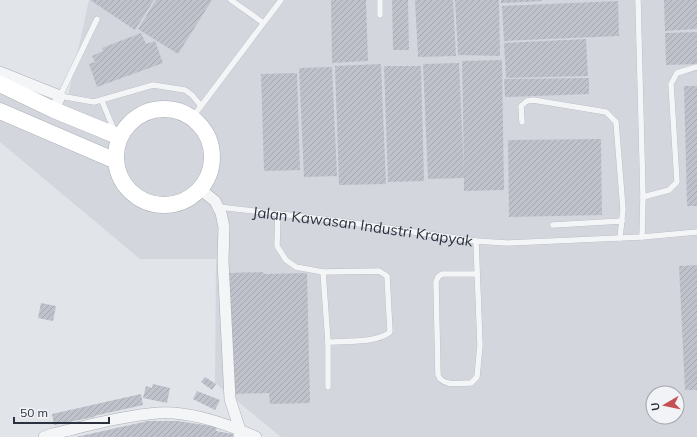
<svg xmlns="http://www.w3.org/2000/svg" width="697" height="437" viewBox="0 0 697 437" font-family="Mulish,sans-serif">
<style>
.built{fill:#d4d6de;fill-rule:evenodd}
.building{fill:url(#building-hatch)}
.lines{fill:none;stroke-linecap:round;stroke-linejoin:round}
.lane-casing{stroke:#aaaeb6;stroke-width:6}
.street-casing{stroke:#aaaeb6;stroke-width:12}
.secondary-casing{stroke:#aaaeb6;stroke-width:17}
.lane{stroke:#f4f5f7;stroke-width:5.5}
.street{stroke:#f4f5f7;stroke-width:11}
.secondary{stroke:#fff;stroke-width:16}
.labels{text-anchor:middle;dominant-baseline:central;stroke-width:3;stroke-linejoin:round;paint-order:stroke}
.street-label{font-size:15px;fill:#2b303f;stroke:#f1f3f6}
</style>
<defs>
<pattern id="building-hatch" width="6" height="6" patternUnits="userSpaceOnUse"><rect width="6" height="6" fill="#bfc2cb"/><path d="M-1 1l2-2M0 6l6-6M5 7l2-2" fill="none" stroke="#a4a7af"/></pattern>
</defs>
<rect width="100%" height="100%" fill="#e1e4e9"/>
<path class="built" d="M89,0h608v437h-416l-66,-54 1,-124h-76l-140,-117v-69l68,23zM653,393h24v24h-24z"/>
<path class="building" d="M90,0h64l-19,30z
M156,0h56l-34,54 -40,-25z
M331,0h35l2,61 -36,2z
M392,0h16l1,50h-16z
M415,0h38l3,56 -38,1z
M455,0h44l1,56 -42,-1z
M501,0h41v1l-41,2z
M664,0h33v29l-32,2z
M618,1l1,35 -115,5 -2,-35z
M697,32v32l-31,1 -1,-32z
M141,33l5,11 9,-3 8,22 -66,24 -8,-23 6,-2 -3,-6 11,-5 -1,-3z
M586,39l2,37 -82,2 -2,-35z
M502,60l2,130 -40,1v-13l-36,1 -5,-115 36,-1 5,108 -2,-110z
M381,64l5,120 -47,1 -4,-119z
M384,66h37l3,115 -36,1z
M332,67l5,109 -33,1 -5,-109z
M297,73l3,97 -36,1 -3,-97z
M589,78v16l-84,3 -1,-18z
M684,86h13v120h-10z
M601,139l1,76 -93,2 -1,-77z
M697,265v125h-12l-6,-124z
M263,272l1,2 43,-1 3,130 -40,1 -1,-11 -38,1 -3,-121z
M41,303l15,3 -3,15 -15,-3z
M205,377l11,7 -4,6 -11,-8z
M153,384l17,4 -3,15 -24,-5 3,-12 6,2z
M197,391l23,9 -5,10 -22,-11z
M141,394l2,11 -49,11v1l-40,8 -2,-11z
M148,421h30l39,6 -1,4 17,3v3h-157z"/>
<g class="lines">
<g class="lane-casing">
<g id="lane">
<path d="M231,0l31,22"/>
<path d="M638,0l5,197 -1,40"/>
<path d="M380,15v-15"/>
<path d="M97,19l-37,77 34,6 59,-17 32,5 7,5 9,11"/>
<path d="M102,101l12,29"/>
<path d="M192,118l89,-118"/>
<path d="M522,122l-1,-16 6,-5 6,-1 73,12 10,10 7,87 -3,29"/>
<path d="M643,197l26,-7 8,-8 -6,-98 6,-11 20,-6"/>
<path id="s1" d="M219,207l120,14 137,20 31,2 135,-6 55,-5"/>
<path d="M278,213l-1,33 9,14 10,7 27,5 56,-1 8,5 3,56c-12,11 -45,9 -62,10"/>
<path d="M553,225l69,-4"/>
<path d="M476,241l4,104 -3,32 -6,6c-12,0 -28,4 -33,-8l-2,-93 2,-5 4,-3h34"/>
<path d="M323,272l5,70v45"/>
</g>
</g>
<g class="street-casing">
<path id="street" d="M0,72l60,24 -6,14
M200,189l15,12 6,12 3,14 -1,34 7,138 10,31 -1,7
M44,437l8,-3c35,-8 70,-18 106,-21 32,-2 69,11 98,24"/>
</g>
<g class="secondary-casing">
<path id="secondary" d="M0,84l54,26 66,27
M116 157a48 48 0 1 1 96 0a48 48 0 1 1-96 0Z
M0,111l116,50"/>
</g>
<use href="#lane" class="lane"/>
<use href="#street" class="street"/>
<use href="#secondary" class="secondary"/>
</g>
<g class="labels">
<g class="street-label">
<text stroke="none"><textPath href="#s1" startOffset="145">Jalan Kawasan Industri Krapyak</textPath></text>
</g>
</g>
<g transform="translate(665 405) rotate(261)"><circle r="19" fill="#f1f3f6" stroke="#a2a5ad"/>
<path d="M0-3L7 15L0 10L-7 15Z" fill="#c45055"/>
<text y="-6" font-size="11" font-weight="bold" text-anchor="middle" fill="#2b303f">U</text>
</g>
<path d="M14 417v6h95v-6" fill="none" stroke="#2b303f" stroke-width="2"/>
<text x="20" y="417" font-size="12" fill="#2b303f" stroke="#f1f3f6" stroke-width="3" paint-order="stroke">50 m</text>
</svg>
